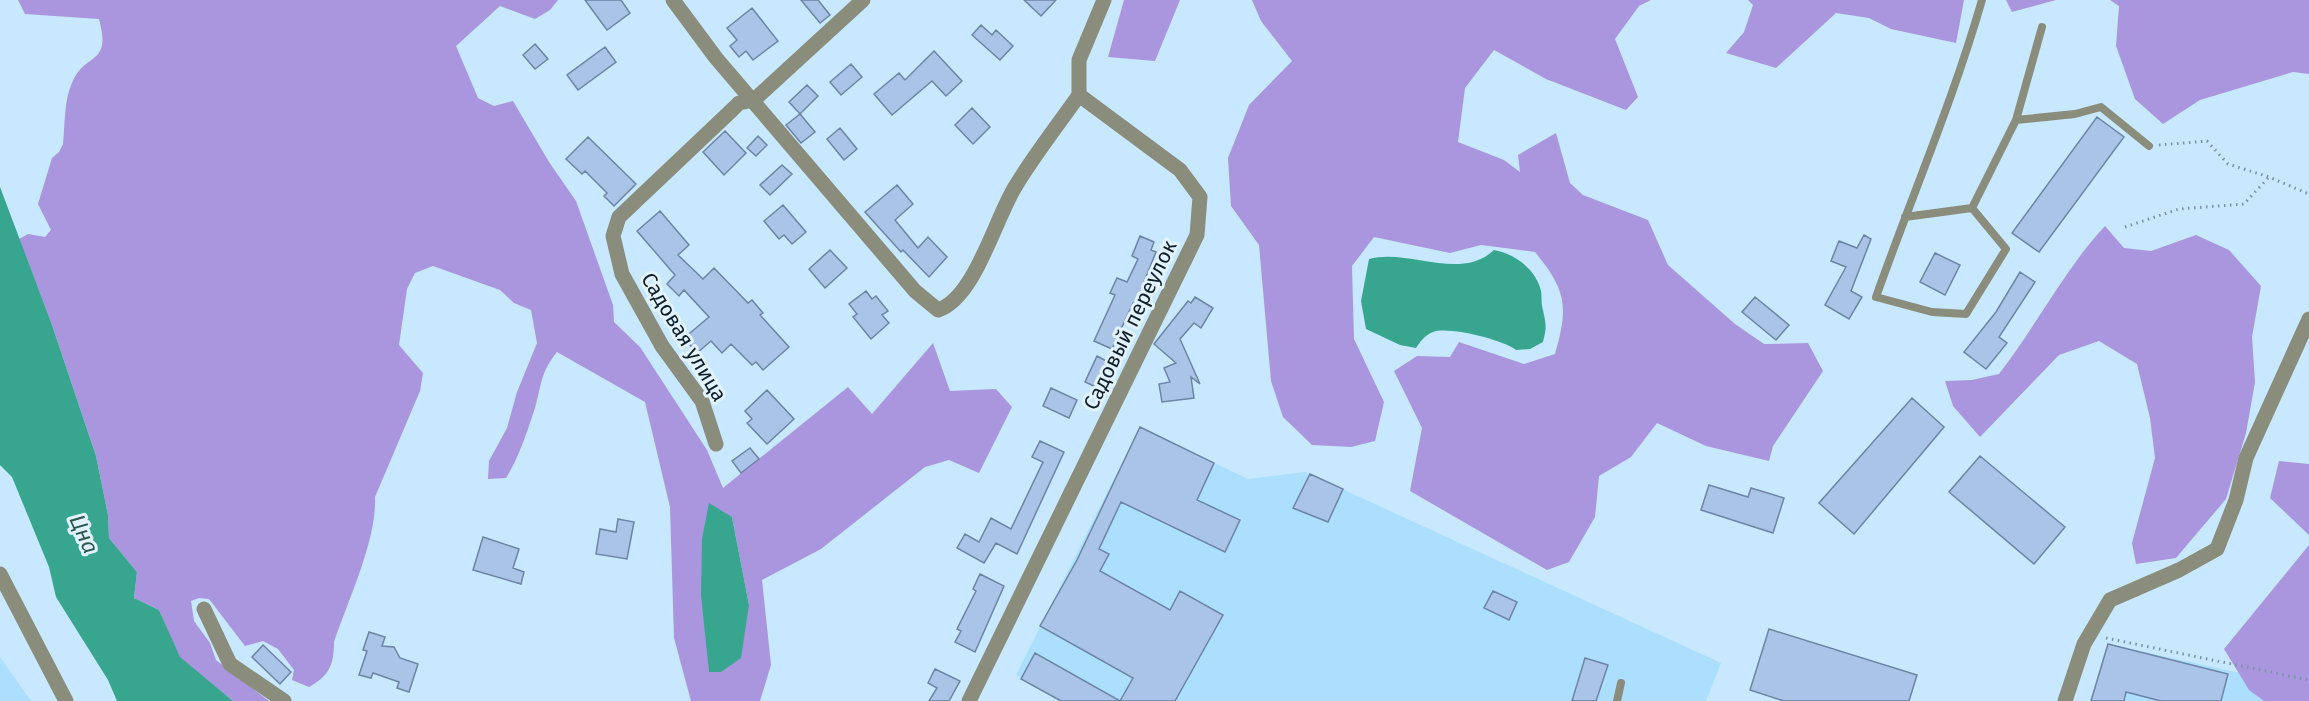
<svg xmlns="http://www.w3.org/2000/svg" width="2309" height="701" viewBox="0 0 2309 701" font-family="'Fira Sans',sans-serif">
<style>
.built{fill:#acdefd}
.forest{fill:#a996de;fill-rule:evenodd}
.water{fill:#38a68f}
.building{fill:#aac4e7;stroke:#6c84a5;stroke-width:1.5}
.lines{fill:none;stroke-linecap:round;stroke-linejoin:round}
.path{stroke:#7993a3;stroke-width:3;stroke-dasharray:1.5 4.5;stroke-linecap:butt}
.lane{stroke:#8a8d7b;stroke-width:8}
.street{stroke:#8a8d7b;stroke-width:15}
.labels{text-anchor:middle;dominant-baseline:central;stroke-width:6;stroke-linejoin:round;paint-order:stroke}
.street-label{font-size:21px;fill:#0e1e28;stroke:#e2f3fe}
.water-label{font-size:22px;font-style:italic;fill:#2a584d;stroke:#e2f3fe}
</style>
<rect width="100%" height="100%" fill="#c7e8fe"/>
<path class="built" d="M1140,427l108,52 57,-7 416,191 -15,38h-645l-45,-26z
M2108,644l201,44v13h-219z
M0,657l31,44h-31z"/>
<path class="forest" d="M18,0h540l-8,10 -15,9 -35,-13 -44,40 22,52 16,8 19,-5 36,61 27,39 37,104 1,17 26,25 67,103 16,38 125,-101 24,27 61,-71 17,48 46,-2 16,18 -33,66 -30,-13 -24,7 -104,82 -59,31 9,85 -11,36h-69l-17,-63 -4,-131 -25,-105 -88,-50c-17,21 -15,32 -22,56 -8,24 -16,49 -29,70l-18,1 1,-18 18,-33 10,-36 20,-49 -6,-33 -17,-7 -14,-13 -67,-24 -18,7 -8,16 -8,56 24,28 -3,18 -45,106c2,43 -27,103 -41,145 0,23 -5,34 -25,45l-17,-7 2,-10 -16,-21 -15,-8 -18,5 -36,-47 -10,-1 -8,3 3,20 16,22 6,17 53,41h-36l-54,-44 -20,-47 -25,-12 3,-26 -28,-34 -1,-23 -12,-59 -44,-131 -33,-86 9,-5 17,3 6,-7 -13,-26 14,-46 7,-6 4,-8c2,-19 1,-44 9,-61 13,-32 40,-16 27,-64l-74,-5zM732,517l17,88 -40,67 -2,-37z
M1124,0h56l-25,61 -47,-4z
M1252,0h399l-12,6 -24,33 23,58 -12,13 -80,-31 -52,-29 -29,38 -7,54 46,18 16,12 -2,-17 38,-22 14,50 13,12 65,25 20,45 67,59 29,20 44,-1 15,28 -50,75 -4,15 -63,-15 -49,-23 -26,34 -32,19 -4,41 -26,45 -22,8 -137,-79 12,-63 -28,-57 23,-15 33,1 9,-15 65,22 31,-10c14,-48 11,-64 -20,-102l-54,-7 -31,8 -76,-16 -22,29 2,73 30,63 -9,39 -24,6 -39,-2 -29,-28 -12,-36 -12,-136 -28,-39 -3,-48 21,-53 43,-44 -31,-40z
M1748,0h216l-8,43 -65,-14 -22,-11 -33,-5 -60,55 -50,-15 18,-21 9,-27z
M2006,0h50l-44,12z
M2110,0h199v74l-16,-2 -93,28 -37,24 -28,-25 -19,-53 3,-40z
M2105,226l19,22 27,3 45,-16 33,15 32,36 -9,51 3,45 -9,51 -20,66 -50,59 -40,6 -4,-21 23,-85 -5,-40 -13,-54 -38,-23 -40,14 -79,82 -27,-31 -8,-25 27,-1 27,-6c38,-49 65,-104 106,-148z
M2279,461l30,3v71l-39,-37z
M2309,545v156h-45l-15,-11 -25,-41z"/>
<path class="water" d="M0,187l52,138 44,131 12,59 1,23 28,34 -3,26 25,12 21,47 53,44h-116l-9,-21 -52,-83 -7,-30 -37,-90 -12,-12z
M1494,250c21,4 42,19 47,41 1,6 0,13 2,19 3,15 4,16 0,32l-13,7 -14,1c-12,-10 -68,-24 -83,-18 -8,3 -13,10 -17,16l-16,-3 -34,-16 -5,-28 8,-42c40,-11 91,23 125,-9z
M709,503l23,14 17,88 -8,53 -20,14h-12l-8,-77 1,-56z"/>
<path class="building" d="M585,0h36l9,13 -23,17z
M801,0h17l12,15 -10,8z
M1024,0h32l-15,16z
M752,8l26,33 -25,19 -7,-9 -7,6 -9,-11 7,-6 -10,-12z
M981,25l11,10 4,-5 17,16 -13,14 -28,-25z
M535,44l13,15 -13,10 -12,-14z
M605,47l11,15 -38,28 -11,-15z
M934,51l28,30 -16,15 -14,-15 -40,34 -18,-21 25,-21 6,7z
M851,64l11,13 -21,18 -11,-13z
M807,85l11,11 -18,18 -11,-12z
M972,108l18,19 -17,17 -18,-19z
M800,114l15,18 -14,11 -15,-18z
M2097,117l27,20 -85,115 -27,-19z
M840,128l17,21 -13,11 -17,-21z
M725,131l21,22 -22,22 -21,-23z
M758,136l9,9 -11,11 -9,-8z
M588,137l48,47 -22,22 -10,-10 3,-3 -22,-22 -3,3 -16,-15z
M782,165l10,9 -22,21 -10,-10z
M897,185l16,19 -18,16 23,28 10,-11 19,20 -18,20 -26,-27 -2,2 -36,-40z
M783,205l23,27 -14,12 -8,-9 -5,4 -15,-18z
M660,211l29,34 -11,10 25,24 11,-11 34,35 4,-3 11,13 -3,2 29,32 -26,23 -7,-8 -4,3 -21,-21 -9,9 -11,-12 -14,12 -13,-15 25,-21 -25,-27 -5,6 -12,-12 8,-9 -38,-44z
M1864,235l7,4 -20,52 11,6 -13,22 -24,-14 21,-38 -15,-6 8,-20 18,7z
M1140,236l14,6 -3,8 5,2 -12,30 2,1 -9,22 -4,-2 -21,46 -18,-8 21,-46 -5,-2 7,-15 10,4 11,-23 -6,-3z
M830,250l17,18 -22,20 -16,-19z
M1935,253l25,12 -15,30 -25,-13z
M2020,272l15,10 -36,55 8,6 -21,26 -22,-17 32,-40z
M866,291l6,8 4,-3 12,15 -6,4 7,8 -18,16 -18,-22 4,-3 -8,-10z
M1195,297l18,11 -12,20 -7,-5 -14,16 20,45 -9,-7 3,21 -32,4 -3,-18 11,-2 -6,-14 12,-5 -22,-19 34,-43 3,2z
M1755,297l34,28 -13,15 -34,-28z
M1097,356l13,7 -12,25 -13,-6z
M1051,388l26,12 -8,18 -26,-12z
M767,390l27,29 -27,25 -20,-21 5,-4 -7,-8z
M1912,398l32,29 -90,107 -35,-31z
M1140,427l74,36 -17,37 43,20 -15,32 -104,-50 -22,47 10,5 -9,17 70,39 10,-19 43,24 -48,86h-114l-40,-22 14,-26 85,48 13,-23 -93,-52 37,-66z
M1040,441l24,11 -47,102 -21,-11 -12,20 -27,-15 8,-14 14,8 12,-24 20,11 32,-67 -11,-5z
M750,448l9,11 -18,14 -9,-12z
M1980,456l85,71 -31,37 -85,-72z
M1310,474l33,15 -15,33 -35,-14z
M1709,485l39,12 3,-9 33,10 -11,35 -72,-23z
M618,519l16,3 -7,37 -31,-5 4,-25 16,3z
M483,537l36,12 -6,19 11,4 -3,12 -48,-14z
M980,574l24,12 -29,66 -20,-10 6,-11 -4,-2 19,-38 -3,-2z
M1493,591l24,11 -8,18 -25,-12z
M1769,629l148,46 -8,26h-125l-34,-11z
M369,632l16,5 -3,9 12,1 6,11 18,6 -9,28 -12,-4 2,-6 -26,-9 -2,5 -12,-3 8,-24 -4,-1z
M2108,644l120,30 -7,27h-60l-35,-9 -2,9h-33z
M263,645l28,27 -11,12 -28,-27z
M1585,658l23,7 -12,36h-24z
M935,669l25,12 -11,20h-20l8,-13 -9,-5z"/>
<g class="lines">
<path class="path" d="M2159,145l48,-4 21,23 41,13 40,17
M2125,227l54,-18 65,-5 24,-26
M2106,638l203,42"/>
<path class="lane" d="M2016,120l59,-6 26,-7 48,39
M1972,208l44,-88 26,-93
M1905,217l67,-9 34,41 -40,65 -34,-2 -56,-15c35,-99 77,-196 106,-297
M1617,701l4,-18"/>
<path class="street" d="M673,0l43,58 199,233 23,19c37,-12 57,-91 77,-123 19,-32 43,-62 64,-92
M716,444l-14,-43 -40,-55 -40,-72 -9,-38 6,-19 114,-108 6,-6 15,-3 109,-100
M0,574l66,127
M204,609l26,55 54,37
M969,701l228,-466 3,-38 -20,-27 -101,-75v-35l25,-60
M2065,701l19,-57 26,-44 69,-30 38,-21 19,-49 10,-42 63,-139"/>
</g>
<g class="labels">
<g class="street-label">
<text transform="translate(1130 325) rotate(-64)">Садовый переулок</text>
<text transform="translate(684 337) rotate(59)">Садовая улица</text>
</g>
<g class="water-label">
<text transform="translate(84 534) rotate(66)">Цна</text>
</g>
</g>
</svg>
